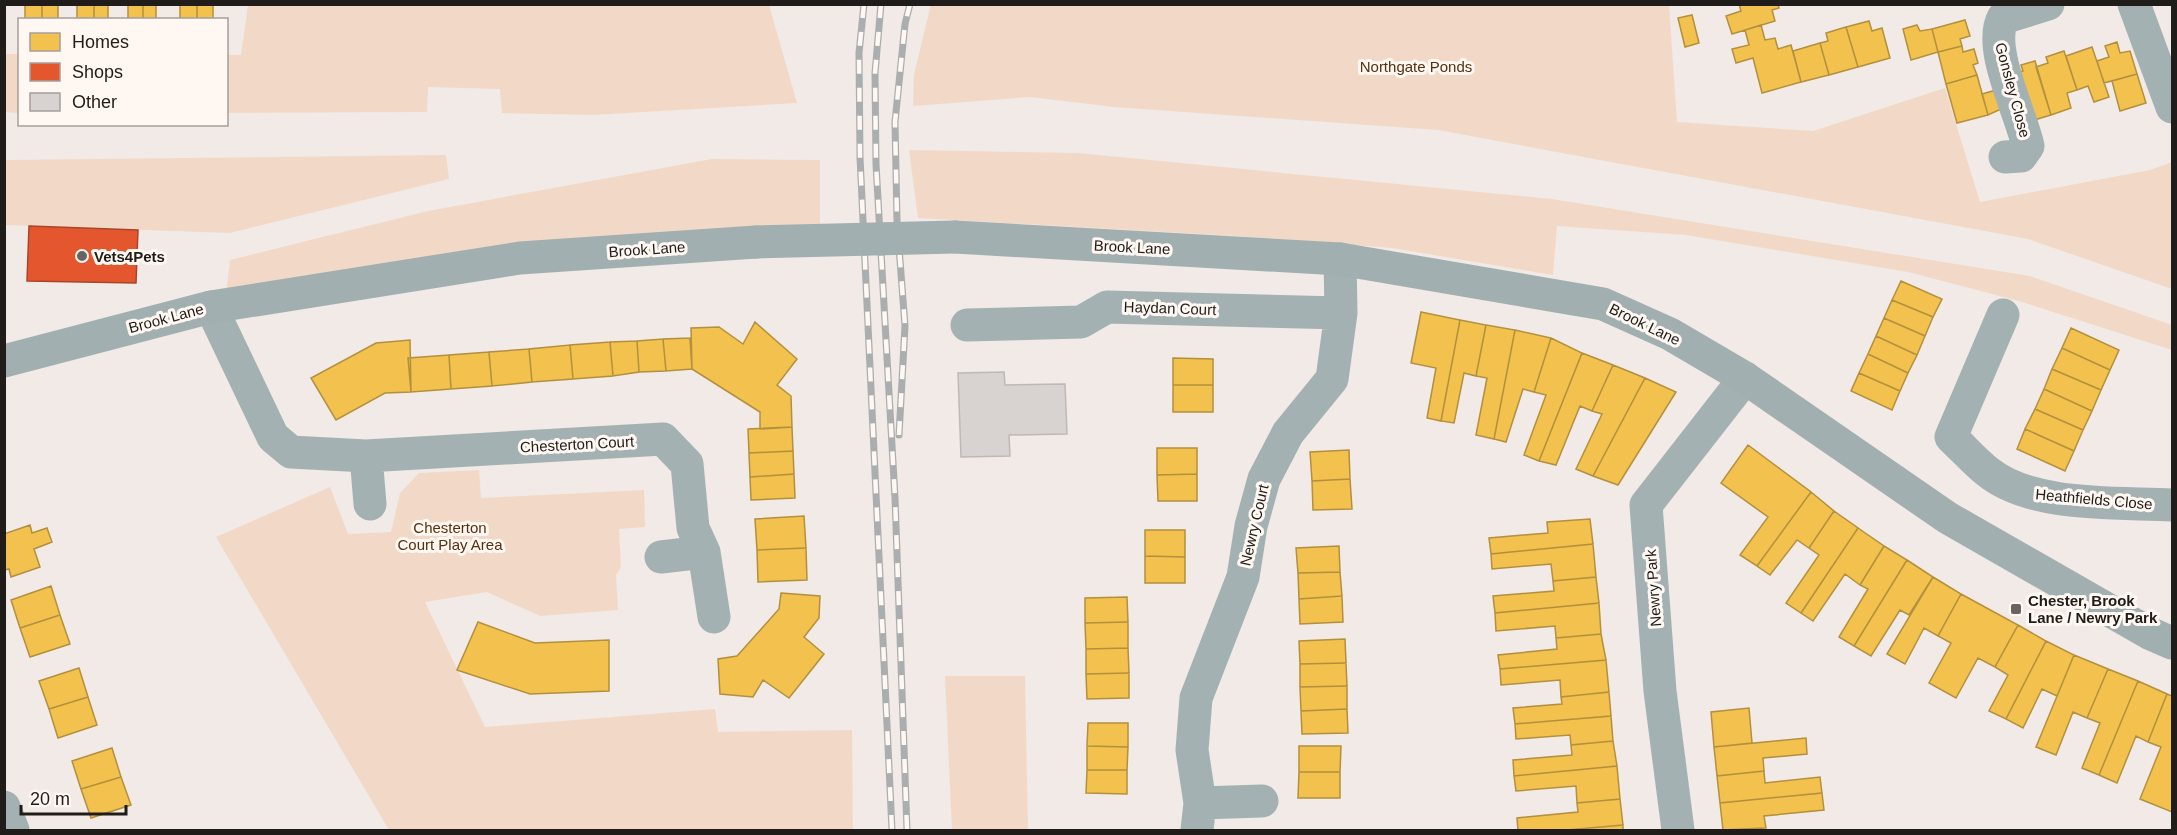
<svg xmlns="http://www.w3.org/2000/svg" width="2177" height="835" viewBox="0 0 2177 835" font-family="Helvetica,sans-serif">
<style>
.green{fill:#f2d9c7}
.homes{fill:#f2c14e;stroke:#b3903e;stroke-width:1.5}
.shops{fill:#e4572e;stroke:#a94528;stroke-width:1.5}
.building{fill:#d8d3d0;stroke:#beb8b6;stroke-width:1.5}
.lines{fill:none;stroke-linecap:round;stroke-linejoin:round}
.street{stroke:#a4b1b3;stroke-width:33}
.secondary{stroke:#a1afb1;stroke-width:33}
.rail-casing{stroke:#abaeaf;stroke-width:7}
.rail{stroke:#fef7f2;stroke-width:4.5;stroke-dasharray:14;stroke-linecap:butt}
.secondary-bridge{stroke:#a1afb1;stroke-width:33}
.poi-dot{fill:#696461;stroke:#fef7f2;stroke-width:2}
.labels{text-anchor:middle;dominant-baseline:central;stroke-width:6;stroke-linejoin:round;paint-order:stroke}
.park-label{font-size:15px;fill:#57300e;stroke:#fef7f2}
.street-label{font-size:15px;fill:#201c19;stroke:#fef7f2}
.poi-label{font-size:15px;font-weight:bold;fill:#201c19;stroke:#fef7f2;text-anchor:start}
</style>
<rect width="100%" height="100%" fill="#f1eae6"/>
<path class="green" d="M931,4l738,1 8,117 136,9 132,-43 35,114 170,-32 22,-8v127l-144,-50 -590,-109 -324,-23 -84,-10 -117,9 1,-31z
M248,5h521l28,98 -204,12 -91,-2 -2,-24 -72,-2 -1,25 -200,1v-58h14z
M5,54h14v59l-14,-1z
M909,150l169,3 474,46 478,77 142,49v25l-153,-49 -111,-29 -222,-37 -129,-9 -4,49 -161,-27 -156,-12 -318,-18z
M446,155l3,24 -219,54 -225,-8v-65z
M712,159l108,1v64l-297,20 -297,50 4,-34 198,-49z
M479,470l2,28 163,-8 1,37 -26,2 2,38 -5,8 2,35 -78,6 -53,-24 -62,10 60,125 230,-18 3,23 134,-2 1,100h-464l-173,-293 114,-50 18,47 43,-2 9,-39 19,-20z
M945,676h80l3,154h-76z"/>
<path class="homes" d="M25,4h17v16h-17z
M42,4h16v16h-16z
M77,4h17v16h-17z
M94,4h14v16h-14z
M128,4h15v16h-15z
M143,4h13v16h-13z
M180,4h17v16h-17z
M197,4h16v16h-16z
M1739,4h39l1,4 -7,2 3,11 -43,13 -6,-18 15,-5z
M1692,15l7,28 -14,4 -7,-29z
M1965,20l5,16 -10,3 2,7 -24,6 -6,-23z
M1869,21l3,10 10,-3 8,30 -32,9 -12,-40z
M1761,25l4,15 10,-2 3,11 13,-4 10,37 -39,11 -9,-35 -17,5 -4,-14 17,-4 -4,-15z
M1917,25l3,6 12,-2 6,23 -27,8 -8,-31z
M1846,27l12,40 -29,8 -9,-32 8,-2 -2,-8z
M2117,42l3,11 10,-2 7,23 -33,9 -7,-22 12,-4 -4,-11z
M1820,43l9,32 -28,7 -8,-31z
M1962,46l1,6 11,-3 4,14 -5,2 4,10 -31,9 -8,-32z
M2092,47l17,50 -15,5 -6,-16 -11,4 -11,-34z
M2064,51l13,39 -10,3 4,15 -20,7 -15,-48 12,-4 -2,-6z
M2035,61l16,54 -27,8 -13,-49 12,-3 -2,-6z
M2137,74l9,29 -26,8 -8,-30z
M1977,75l11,40 -31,8 -11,-39z
M1996,90l5,19 -13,6 -6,-21z
M1901,281l41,18 -9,18 -41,-17z
M1892,300l41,17 -8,19 -41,-18z
M1421,312l39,8 -19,101 -14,-3 9,-50 -25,-5z
M1884,318l41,18 -8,19 -41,-19z
M1460,320l26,5 -10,51 -12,-3 -10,50 -13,-2z
M755,322l42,37 -20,26 14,11 1,31 -32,2v-17l-68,-43 -1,-41 28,-1 24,17z
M1486,325l29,5 -21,109 -18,-4 11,-57 -11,-2z
M2071,328l48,22 -9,20 -48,-22z
M1515,330l36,8 -17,54 -11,-3 -17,53 -12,-3z
M1876,336l41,19 -9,18 -40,-19z
M690,338l2,31 -26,2 -3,-32z
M1551,338l31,15 -43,108 -15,-6 22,-60 -12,-3z
M663,339l3,32 -27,1 -2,-31z
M410,340l1,52 -26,1 -49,27 -25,-42 65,-35z
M637,341l2,31 -26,4 -3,-34z
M610,342l3,34 -40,3 -3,-34z
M570,345l3,34 -41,3 -3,-33z
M2062,348l48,22 -9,20 -49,-21z
M529,349l3,33 -40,4 -3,-34z
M489,352l3,34 -41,3 -2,-34z
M1582,353l31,12 -21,46 -12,-5 -24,59 -17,-4z
M1868,354l40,19 -8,18 -41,-18z
M449,355l2,34 -40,3 -3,-34z
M1173,358l40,1v26h-40z
M1613,365l32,13 -52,98 -17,-7 26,-55 -10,-3z
M2052,369l49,21 -9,21 -48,-22z
M1859,373l41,18 -8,19 -41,-19z
M1645,378l31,14 -58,93 -25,-9z
M1173,385h40v27h-40z
M2044,389l48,22 -9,19 -48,-21z
M2035,409l48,21 -9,21 -49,-22z
M792,427l1,24 -44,2 -1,-24z
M2025,429l49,22 -9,20 -48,-22z
M1748,445l63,47 -54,74 -17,-11 28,-38 -47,-34z
M1157,448h40v26l-40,1z
M1349,450l1,29 -38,2 -2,-29z
M793,451l1,23 -44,3 -1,-24z
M794,474l1,24 -44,2 -1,-23z
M1197,474v27h-39l-1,-26z
M1350,479l2,30 -39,1 -1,-29z
M1811,492l23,19 -25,37 -12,-8 -27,35 -13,-9z
M1834,511l24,17 -57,85 -15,-10 33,-48 -10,-7z
M804,516l2,32 -49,2 -2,-31z
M1590,519l3,25 -102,10 -2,-16 59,-5 -1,-11z
M30,525l2,8 15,-5 5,14 -18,7 6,18 -29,10 -2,-8 -5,1v-36z
M1858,528l26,18 -24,39 -15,-11 -32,47 -12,-8z
M1145,530h40v27l-40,-1z
M1593,544l3,33 -43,4 -2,-17 -59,5 -1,-15z
M1339,546l1,26 -42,1 -2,-25z
M1884,546l23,14 -53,86 -15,-9 29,-48 -8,-4z
M806,548l1,32 -49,2 -1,-32z
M1145,556l40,1v26h-40z
M1907,560l26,17 -24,38 -9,-5 -29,46 -17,-10z
M1340,572l2,24 -43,3 -1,-26z
M1596,577l3,26 -104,10 -2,-17 61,-5 -1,-10z
M1933,577l28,17 -23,42 -14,-8 -19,36 -18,-10z
M51,586l9,29 -40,13 -9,-28z
M781,593l39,3 -1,22 -15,19 20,17 -35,44 -26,-18 -10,17 -33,-3 -2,-35 19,-3 42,-47z
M1961,594l57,31 -23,42 -17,-9 -22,40 -27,-15 22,-40 -13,-7z
M1342,596l1,26 -43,2 -1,-25z
M1127,597l1,25 -43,1v-25z
M1599,603l2,31 -45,4 -1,-12 -59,5 -1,-18z
M60,615l10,29 -40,13 -10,-29z
M478,622l57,21 74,-3v51l-79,3 -73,-24z
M1128,622v26l-42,1 -1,-26z
M2018,625l28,16 -40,78 -17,-8 19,-36 -13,-8z
M1601,634l5,26 -106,9 -2,-14 59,-6 -1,-11z
M1345,639l1,24 -46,1 -1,-23z
M2046,641l28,14 -17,41 -15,-7 -19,39 -17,-9z
M1128,648l1,25 -43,1v-25z
M2074,655l34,14 -21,49 -14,-6 -17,43 -20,-8z
M1606,660l3,32 -48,5 -1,-17 -59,5 -1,-16z
M1346,663l1,23 -47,1v-23z
M79,668l9,29 -39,12 -10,-28z
M2108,669l30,12 -39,94 -17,-7 18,-45 -13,-5z
M1129,673v25l-42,1 -1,-25z
M2138,681l29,13 -19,48 -12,-6 -19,47 -18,-8z
M1347,686v23l-46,2 -1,-24z
M1609,692l2,24 -96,8 -2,-16 49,-4 -1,-7z
M2167,694l5,2v116l-32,-13 21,-52 -13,-5z
M88,697l9,28 -39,13 -9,-29z
M1749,708l3,35 -38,4 -3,-35z
M1347,709l1,24 -46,1 -1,-23z
M1611,716l2,25 -42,4 -1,-10 -54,4 -1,-15z
M1088,723h40v24l-41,-1z
M1806,738l1,16 -44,4 1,13 -47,5 -3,-29z
M1613,741l4,25 -103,10 -1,-16 59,-5 -1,-10z
M1087,746l41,1 -1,23h-40z
M1299,746h42l-1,26h-41z
M112,748l9,29 -40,12 -9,-28z
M1617,766l3,33 -43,4 -1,-17 -60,5 -2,-15z
M1087,770h40v24l-41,-1z
M1764,771l1,12 55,-6 2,16 -102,10 -3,-27z
M1299,772h41v26h-42z
M121,777l10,28 -40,13 -10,-29z
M1822,793l2,17 -60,6 2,12 -43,2 -3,-27z
M1620,799l3,26 -56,5h-49l-1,-12 61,-6 -1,-9z
M1623,825v5h-56z"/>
<path class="shops" d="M29,226l109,4 -2,53 -109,-2z"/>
<path class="building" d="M1004,372l1,13 60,-1 2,50 -58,1 1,21 -49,1 -3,-84z"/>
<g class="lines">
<path class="street" d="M2134,4l38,103
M2005,157l16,-1 7,-10c-7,-33 -41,-98 -25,-128l45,-14
M211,307l62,130 18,15 75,4 297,-17 24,25 6,64 11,24 10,65
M2003,315l-52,122c12,11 24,25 37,35 45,36 129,30 184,33
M967,325l114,-3 26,-15 234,6
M366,456l4,48
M661,557l43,-5
M1200,803l62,-2
M4,807l9,23
M1197,830l3,-27 -8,-53 4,-52 47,-121 8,-51 13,-47 24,-46 44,-54 9,-66 -1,-54
M1678,830l-18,-139 -14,-186 99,-127"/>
<path class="secondary" d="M955,237l385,22 263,45 67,30 75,44 203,140 201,115 23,10
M4,361l207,-54 309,-49 236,-16"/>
<g class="rail-casing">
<path id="rail" d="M864,4l-5,49 1,104 32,673
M881,4l-6,69 1,91 19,334 12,332
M899,435l6,-109 -8,-105 -2,-99 10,-98 5,-20"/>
</g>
<use href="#rail" class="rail"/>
<path class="secondary-bridge" d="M756,242l199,-5"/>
</g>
<g class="poi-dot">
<circle cx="82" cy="256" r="6"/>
<rect x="2010" y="603" width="12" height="12" rx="3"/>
</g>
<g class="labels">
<g class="park-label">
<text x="1416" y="66">Northgate Ponds</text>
<text x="450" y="527">Chesterton<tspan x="450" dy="17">Court Play Area</tspan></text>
</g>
<g class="street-label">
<text transform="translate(2013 90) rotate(75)">Gonsley Close</text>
<text transform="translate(1132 247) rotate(3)">Brook Lane</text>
<text transform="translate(647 249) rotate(-4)">Brook Lane</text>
<text transform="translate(1170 308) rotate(2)">Haydan Court</text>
<text transform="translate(166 318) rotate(-15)">Brook Lane</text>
<text transform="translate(1645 324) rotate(26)">Brook Lane</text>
<text transform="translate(577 444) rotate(-3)">Chesterton Court</text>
<text transform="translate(2094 499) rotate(5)">Heathfields Close</text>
<text transform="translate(1254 525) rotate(-77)">Newry Court</text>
<text transform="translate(1653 588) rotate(-94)">Newry Park</text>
</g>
<g class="poi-label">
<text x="94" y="256">Vets4Pets</text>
<text x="2028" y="600">Chester, Brook<tspan x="2028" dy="17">Lane / Newry Park</tspan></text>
</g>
</g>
<rect width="2177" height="835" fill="none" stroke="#201c19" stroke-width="12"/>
<rect x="18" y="18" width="210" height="108" fill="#fef7f2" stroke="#a59f9b" stroke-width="1.5"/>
<rect x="30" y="33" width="30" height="18" fill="#f2c14e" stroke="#a59f9b" stroke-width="1.5"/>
<text x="72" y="48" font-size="18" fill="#201c19">Homes</text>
<rect x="30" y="63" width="30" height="18" fill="#e4572e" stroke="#a59f9b" stroke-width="1.5"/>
<text x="72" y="78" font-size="18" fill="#201c19">Shops</text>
<rect x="30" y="93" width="30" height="18" fill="#d8d3d0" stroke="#a59f9b" stroke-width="1.5"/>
<text x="72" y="108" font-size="18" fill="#201c19">Other</text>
<path d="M21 805v9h105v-9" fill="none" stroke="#201c19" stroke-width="3"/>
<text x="30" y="805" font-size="18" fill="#201c19" stroke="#fef7f2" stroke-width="4.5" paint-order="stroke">20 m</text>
</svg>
